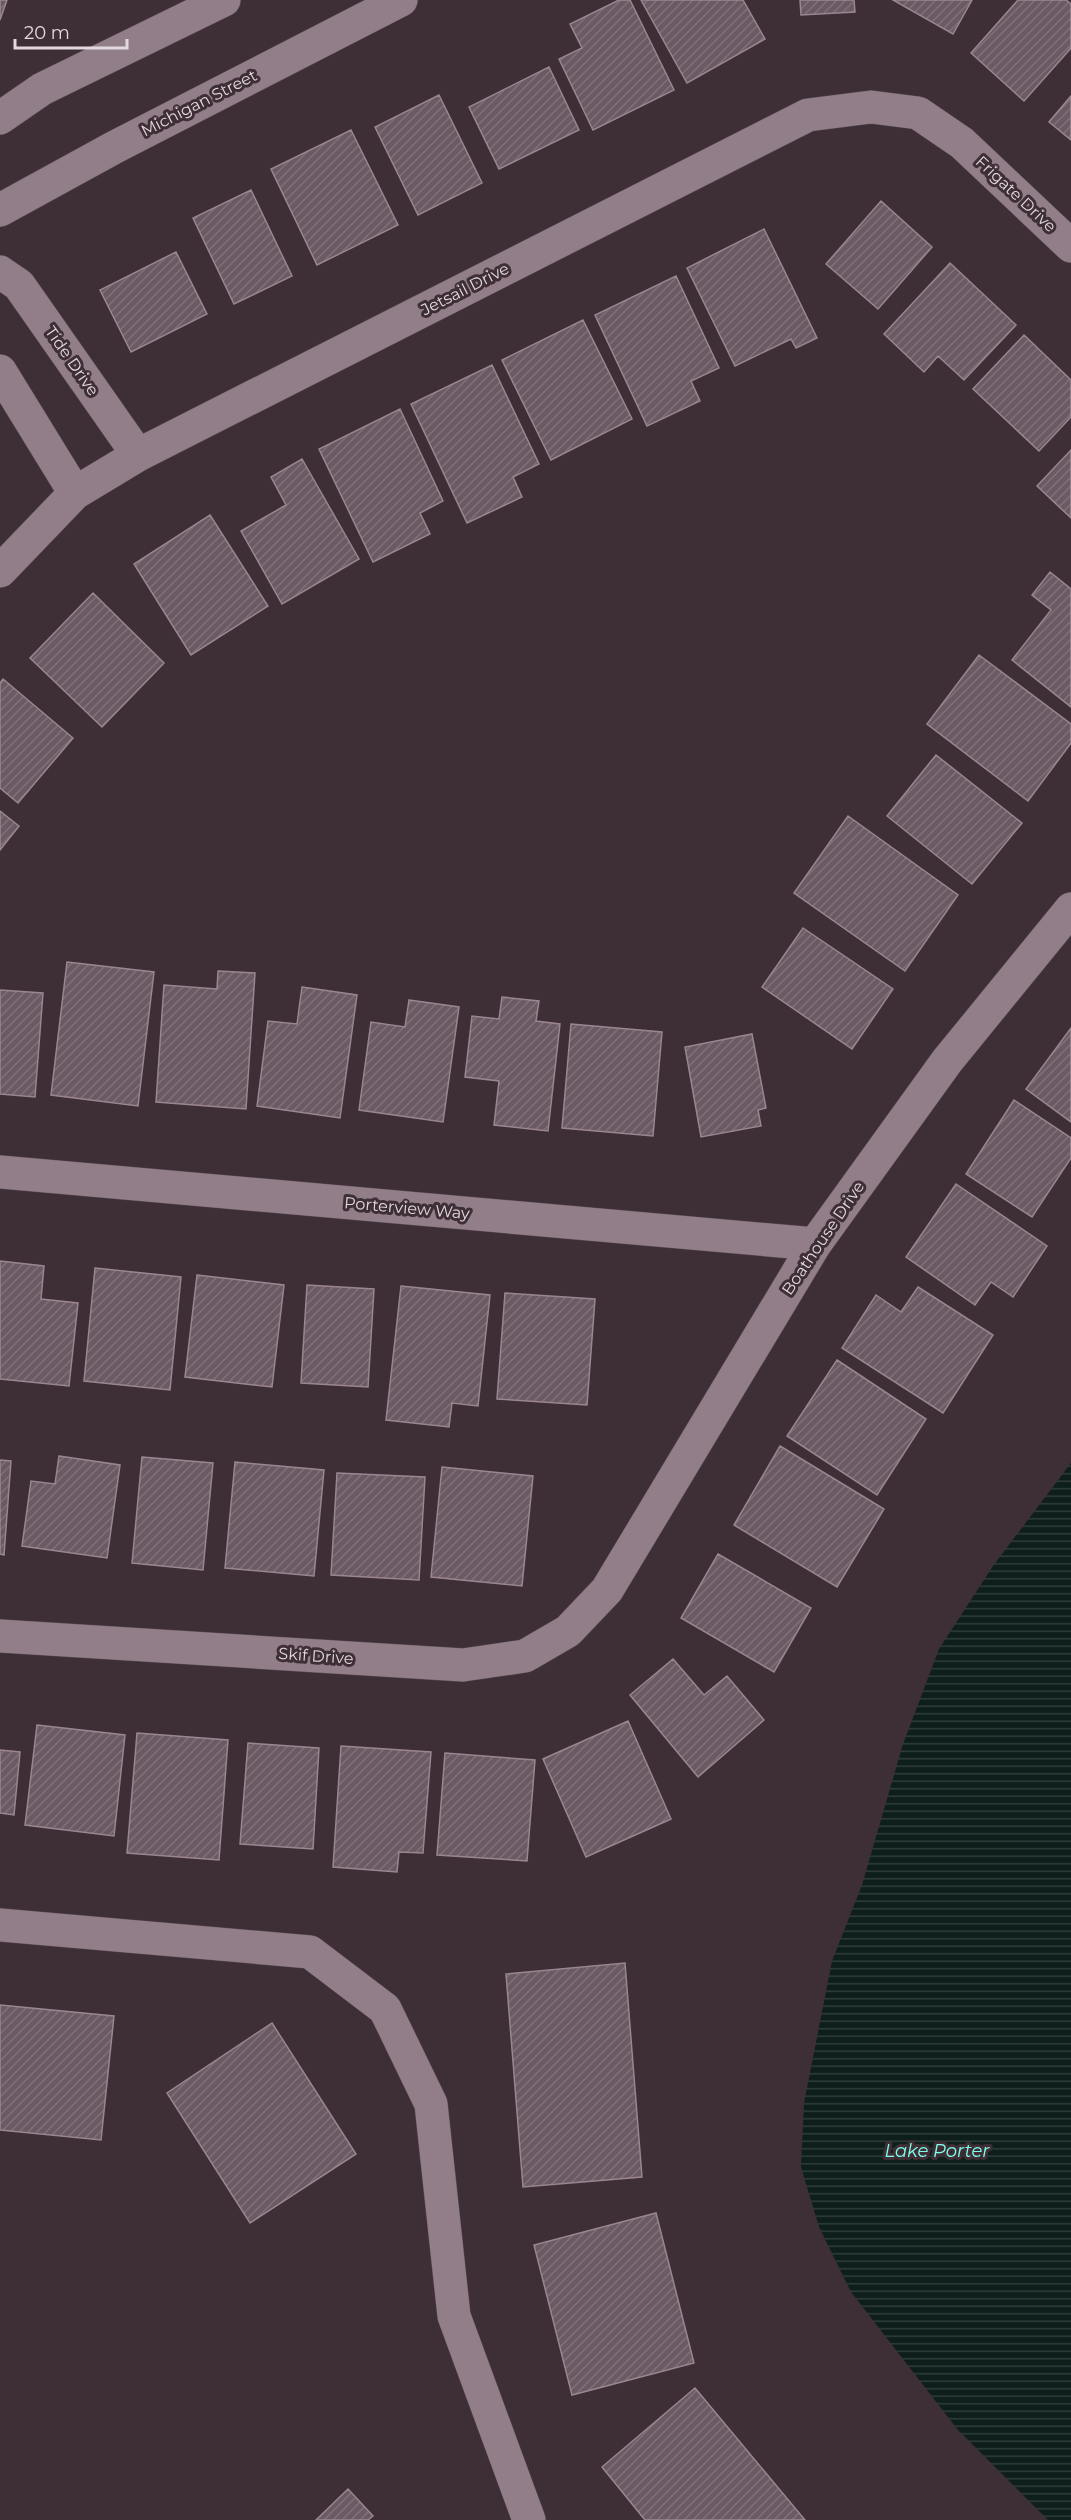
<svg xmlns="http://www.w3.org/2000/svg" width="1071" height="2520" viewBox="0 0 1071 2520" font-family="Montserrat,sans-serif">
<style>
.water{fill:url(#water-rules)}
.building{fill:url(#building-hatch);stroke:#9a8690;stroke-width:1.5}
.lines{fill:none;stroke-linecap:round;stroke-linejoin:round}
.minor-casing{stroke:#5a4c54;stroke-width:34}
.minor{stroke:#927e88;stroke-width:33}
.labels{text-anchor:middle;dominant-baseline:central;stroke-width:6;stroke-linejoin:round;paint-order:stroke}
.street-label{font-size:16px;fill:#e3d8de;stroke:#3e2e36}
.water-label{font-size:18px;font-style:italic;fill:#7efeea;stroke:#3e2e36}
</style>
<defs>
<pattern id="water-rules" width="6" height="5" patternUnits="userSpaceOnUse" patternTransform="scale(1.5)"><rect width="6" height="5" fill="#0d1e1b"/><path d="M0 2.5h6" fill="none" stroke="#303e3c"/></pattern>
<pattern id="building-hatch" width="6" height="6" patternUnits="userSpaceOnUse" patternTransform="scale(1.5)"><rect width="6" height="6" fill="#6b5963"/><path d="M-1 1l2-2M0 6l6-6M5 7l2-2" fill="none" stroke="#807079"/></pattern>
</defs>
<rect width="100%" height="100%" fill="#3e2e36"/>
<path class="water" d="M1071,1463v1057h-23l-90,-90 -107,-138 -32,-65 -18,-60 3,-64 28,-142 30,-76 41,-141 36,-95 54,-83z"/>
<path class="building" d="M0,0h7l-7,20z
M619,0h11l44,90 -81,40 -34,-71 23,-11 -12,-24z
M641,0h102l22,39 -78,44z
M800,0h54l1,12 -54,3z
M893,0h79l-19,34z
M1018,0h48l5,4v44l-47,53 -53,-48z
M549,67l30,63 -80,39 -30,-62z
M439,95l43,88 -64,32 -43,-88z
M1071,96v44l-22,-18z
M351,130l47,95 -81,40 -46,-96z
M251,190l41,86 -58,28 -41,-86z
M881,201l51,46 -54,62 -52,-45z
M764,229l53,109 -21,10 -5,-9 -56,27 -48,-98z
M176,252l31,62 -76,38 -31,-62z
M950,263l66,62 -52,55 -26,-24 -14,16 -40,-38z
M676,276l43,92 -28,13 9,20 -53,25 -52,-111z
M583,320l49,99 -81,41 -49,-100z
M1024,335l47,45v37l-32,34 -66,-62z
M492,365l47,99 -26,13 9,20 -55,26 -56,-119z
M400,409l43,92 -23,12 10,21 -57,28 -54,-113z
M1071,450v68l-34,-32z
M302,459l57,100 -77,45 -41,-73 45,-26 -15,-28z
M210,515l58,91 -77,49 -57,-91z
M1050,572l21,17v118l-59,-47 39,-50 -19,-15z
M93,593l71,70 -62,64 -72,-69z
M979,655l92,69v19l-43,58 -101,-77z
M3,679l70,59 -55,65 -18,-15v-105z
M936,755l86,68 -50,61 -85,-68z
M0,811l19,15 -19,24z
M848,816l110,79 -53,76 -111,-78z
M803,928l90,61 -41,60 -90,-62z
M67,962l87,10 -16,134 -87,-11z
M218,971l37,2 -9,136 -90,-7 8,-117 53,4z
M302,987l55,8 -17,123 -83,-12 11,-85 29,3z
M0,990l43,3 -8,104 -35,-3z
M502,997l37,4 -3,20 24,3 -12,107 -54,-6 5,-44 -34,-4 7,-61 27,3z
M409,1000l50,7 -16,115 -84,-12 12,-88 34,5z
M571,1024l91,8 -9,104 -91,-8z
M1071,1028v94l-45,-33z
M752,1034l14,74 -8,2 3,16 -60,11 -16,-90z
M1014,1100l57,38v20l-39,59 -66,-43z
M956,1184l91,62 -34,51 -22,-15 -16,23 -69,-48z
M0,1261l44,5 -3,33 37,4 -9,83 -69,-7z
M95,1268l86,9 -11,113 -86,-9z
M197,1275l87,10 -12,102 -87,-10z
M307,1285l67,4 -6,98 -67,-4z
M401,1286l89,9 -12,111 -26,-3 -3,24 -63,-7z
M918,1287l75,48 -50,78 -101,-65 34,-53 25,17z
M505,1293l90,6 -8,106 -90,-6z
M837,1360l89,59 -49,76 -90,-59z
M780,1446l104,63 -47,78 -103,-62z
M59,1456l61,9 -13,93 -85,-12 9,-65 24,3z
M142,1457l71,6 -10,107 -71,-7z
M0,1460l11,1 -7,94 -4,-1z
M235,1462l89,8 -10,106 -89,-8z
M442,1467l91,9 -11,110 -91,-9z
M337,1473l88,4 -6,103 -88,-5z
M718,1554l93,54 -37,64 -93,-54z
M673,1659l31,36 23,-19 37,44 -66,57 -68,-82z
M628,1721l43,98 -85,38 -43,-98z
M37,1725l88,10 -11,101 -89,-11z
M137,1733l91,7 -9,120 -92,-7z
M248,1743l71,5 -6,101 -73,-5z
M341,1746l90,6 -8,101 -24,-1 -2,20 -64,-5z
M0,1750l20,2 -6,63 -14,-2z
M445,1753l90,7 -8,101 -90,-6z
M625,1963l17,214 -119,10 -17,-213z
M0,2005l114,11 -13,124 -101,-10z
M272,2023l84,131 -106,69 -83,-130z
M656,2213l38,150 -122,32 -38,-150z
M695,2388l110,132h-160l-43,-53z
M348,2489l25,27 -5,4h-52z"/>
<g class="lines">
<g class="minor-casing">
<path id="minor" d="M0,118l42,-29 182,-89
M0,210l115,-63 286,-147
M0,272l19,13 119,170
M0,371l75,122
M0,571l75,-78 63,-38 670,-340 63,-8 47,6 44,30 109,103
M0,1172l815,72
M0,1636l463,29 62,-9 43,-25 39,-41 208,-346 132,-183 124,-152
M0,1925l310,27 75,57 46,95 23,212 75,204"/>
</g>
<use href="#minor" class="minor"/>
</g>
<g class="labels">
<g class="street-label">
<text transform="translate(199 103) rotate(-27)">Michigan Street</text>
<text transform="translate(1016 194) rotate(43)">Frigate Drive</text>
<text transform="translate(465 289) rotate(-27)">Jetsail Drive</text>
<text transform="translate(72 361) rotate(55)">Tide Drive</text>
<text transform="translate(407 1208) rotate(5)">Porterview Way</text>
<text transform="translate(823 1238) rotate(-56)">Boathouse Drive</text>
<text transform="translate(316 1656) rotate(4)">Skif Drive</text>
</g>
<g class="water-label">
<text x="937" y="2151">Lake Porter</text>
</g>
</g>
<path d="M15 39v9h112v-9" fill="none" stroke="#e3d8de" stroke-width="3"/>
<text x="24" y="39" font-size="18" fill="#e3d8de" stroke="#3e2e36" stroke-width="4.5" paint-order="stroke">20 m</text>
</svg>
